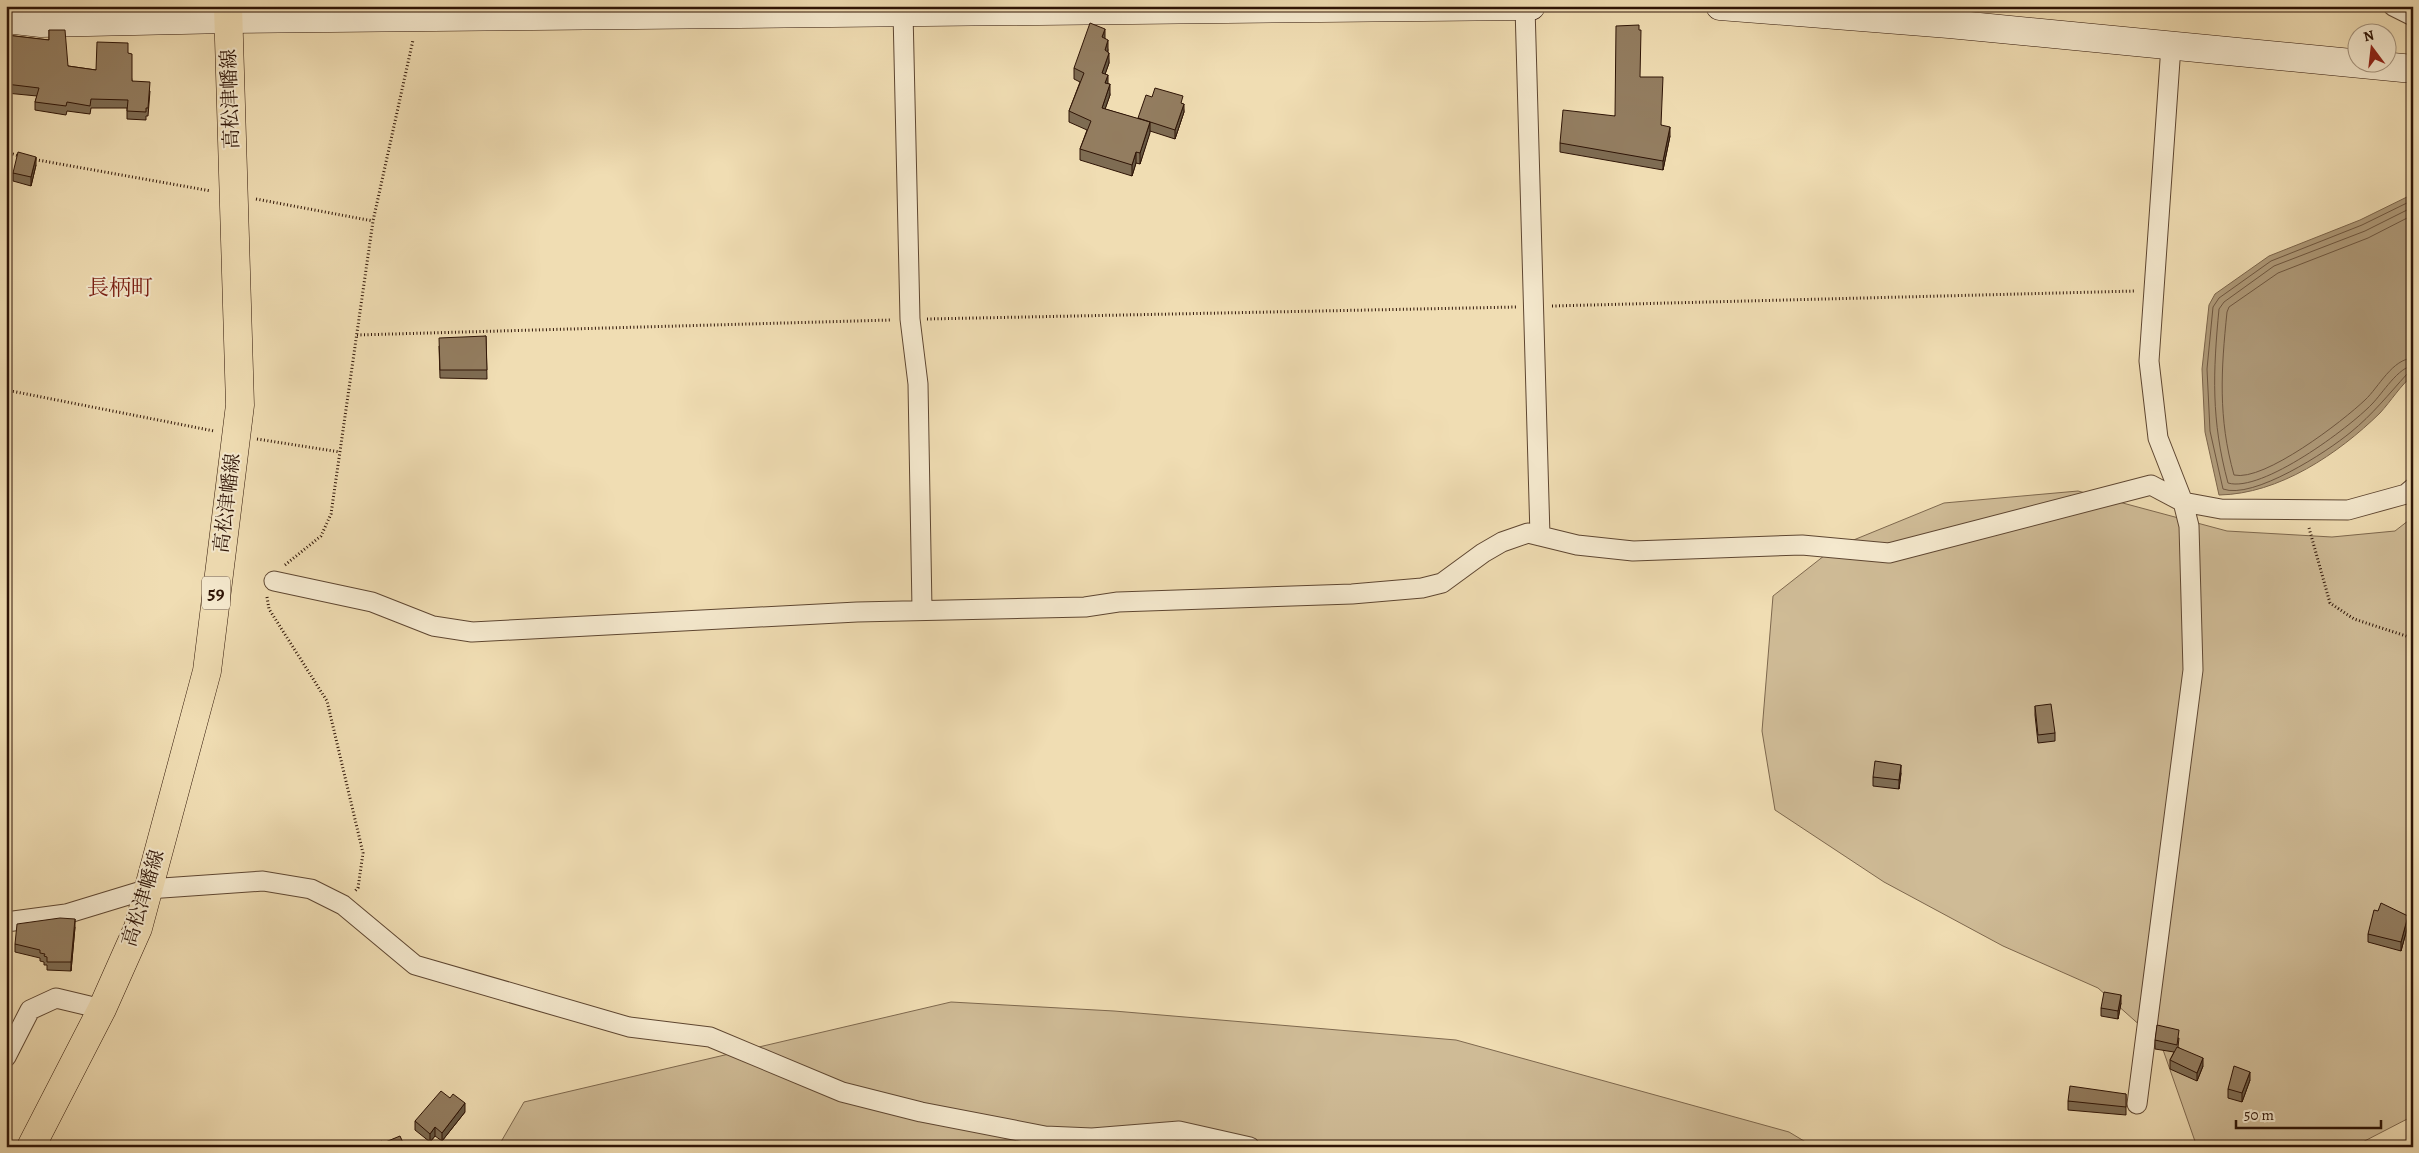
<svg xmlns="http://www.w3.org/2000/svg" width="2419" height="1153" viewBox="0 0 2419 1153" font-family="Alegreya,'Noto Serif JP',serif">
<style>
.green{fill:#cfbb96;stroke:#7e684e}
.water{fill:#ae9978;stroke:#7b644a}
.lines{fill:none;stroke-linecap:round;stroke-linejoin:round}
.shore{stroke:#6e563f;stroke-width:1}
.street-casing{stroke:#5e4631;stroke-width:21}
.secondary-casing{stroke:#2e1406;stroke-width:29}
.primary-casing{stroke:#2e1406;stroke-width:29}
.path{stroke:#2e1406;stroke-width:3;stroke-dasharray:1 2.5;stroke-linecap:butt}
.street{stroke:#f5e9ce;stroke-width:19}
.secondary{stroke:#f5e9ce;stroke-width:28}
.primary{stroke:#f0ddb3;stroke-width:28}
.wall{fill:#7e6c53;stroke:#2e1406}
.shaded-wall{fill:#675843;stroke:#2e1406}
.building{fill:#937d60;stroke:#2e1406}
.labels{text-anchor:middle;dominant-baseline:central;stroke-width:4;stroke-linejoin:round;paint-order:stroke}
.shield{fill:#f5e9ce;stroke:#6a5442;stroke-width:1}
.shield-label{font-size:19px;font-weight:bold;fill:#2e1406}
.street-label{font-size:20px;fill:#2e1406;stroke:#f5e9ce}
.quarter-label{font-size:22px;fill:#7a1f14;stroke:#f5e9ce}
</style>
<rect width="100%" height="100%" fill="#f0ddb3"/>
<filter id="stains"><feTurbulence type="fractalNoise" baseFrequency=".004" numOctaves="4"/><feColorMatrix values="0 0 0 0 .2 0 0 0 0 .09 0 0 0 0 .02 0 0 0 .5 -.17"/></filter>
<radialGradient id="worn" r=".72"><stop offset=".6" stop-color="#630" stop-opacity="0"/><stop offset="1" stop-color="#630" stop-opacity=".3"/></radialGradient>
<path class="green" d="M2078,491l149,40 105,6 63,-6 18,-14v599l-60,31h-156l-36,-103 -63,-56 -95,-42 -119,-64 -109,-72 -13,-79 11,-135 61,-48 110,-45z
M951,1002l163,9 342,29 333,92 25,15h-1316l26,-45z"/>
<path class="water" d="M2413,194v181c-13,11 -22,26 -33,38 -42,41 -101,81 -161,82l-14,-63 -3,-63 7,-64 6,-11 54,-38 91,-36z"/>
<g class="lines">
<path class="shore" d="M2413,200l-51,25 -91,36 -52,37 -6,9 -6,62 3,62 13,58c30,11 104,-37 128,-57 21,-17 38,-38 56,-58l6,-2
M2413,207l-48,24 -91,35 -50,36 -5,7c-6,63 -8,111 9,174 34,10 121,-55 144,-79 10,-10 27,-38 41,-38
M2413,215l-45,23 -90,35 -49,34 -2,5c-6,58 -9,106 7,163 30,7 109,-54 131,-75 14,-13 27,-41 48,-42"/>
<g class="street-casing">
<path id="street" d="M2393,6l20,10
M1525,7l15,529
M903,12l7,307 8,65 4,225
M274,581l98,21 61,24 39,6 385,-20 228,-5 33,-5 234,-8 70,-6 20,-5 41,-30 19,-11 26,-9 49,12 56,6 169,-6 87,8 262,-68 32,17 38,7 127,1 58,-16 7,-6
M6,922l60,-8 82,-25 115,-8 48,8 32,16 72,60 214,62 81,10 132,55 79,20 124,24 47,2 87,-7 71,16
M6,1057l24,-47 26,-12 46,11
M2137,1104l56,-434 -4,-144 -6,-24 -25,-64 -9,-77 22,-315"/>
</g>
<g class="secondary-casing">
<path id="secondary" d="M1720,6l229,18 464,45
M6,19l35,4 187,-4 1303,-13"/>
</g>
<g class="primary-casing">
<path id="primary" d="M31,1147l71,-138 36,-81 69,-257 33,-266 -12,-399"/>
</g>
<path class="path" d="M6,152l13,4
M32,159l179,32
M256,199l117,22
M1552,306l584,-15
M927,319l589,-12
M357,335l534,-15
M6,390l208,41
M257,439l83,13
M2309,528l21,75 24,16 52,17 7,5
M285,565l36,-29 10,-22 42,-293 40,-181
M267,597l2,12 58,92 36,152 -5,35 -3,3"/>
<use href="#street" class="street"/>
<use href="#secondary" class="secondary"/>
<use href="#primary" class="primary"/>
</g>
<path class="wall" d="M49,30l19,36 28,4 32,-17 4,28 18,10 -2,25h-2v4l-19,-1v-11h-36l-1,6 -23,-3 -1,4 -31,-5v-8l2,-6 -31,-3v-58l43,5z
M1105,38l3,12v2l1,11 -4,11 3,10 2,11 -5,14 33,10 14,-22 31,7 1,8 -9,27 -25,-8 -10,33 -4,-1 -4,13 -52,-16v-11l7,-19 -18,-8v-11l11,-29 -6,-3v-11z
M1640,77l21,48 9,11 -7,34 -103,-18v-9l55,-27z
M36,165l-5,21 -18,-5v-8z
M486,336l1,43 -47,-1 -1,-32z
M2035,706l20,27v8l-17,2 -3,-28z
M1901,773l-2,16 -26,-3v-9z
M2408,925l-7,26 -33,-9v-8z
M75,927l-4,44 -24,-1v-5h-3v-3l-4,-1v-3l-25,-6v-8z
M2121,1003l-3,16 -17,-3v-8z
M2179,1038l-1,9 25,19 -6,15 -27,-12v-9l4,-8 -19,-3v-9z
M2250,1080l-8,22 -14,-4v-9z
M2126,1094v21l-58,-5v-9z
M450,1098l15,14 -23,29 -7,-5 -5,6 -15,-12v-9z"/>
<path class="shaded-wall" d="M1105,29v11l-3,-3z
M1108,40v10l-3,11v-11z
M1109,53v10l-7,20v-10z
M1108,75v10l-3,-2z
M1110,84v11l-8,23v-10z
M1184,104v8l-9,27v-9z
M1150,122v11l-10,31v-11z
M1670,127v9l-7,34v-9z
M1136,152v11l-4,13v-11z
M36,157v8l-5,21v-9z
M1901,765v8l-2,16v-9z
M2408,916v9l-7,26v-9z
M75,919v8l-4,44v-9z
M2121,995v8l-3,16v-8z
M2203,1058v8l-6,15v-8z
M2250,1072v8l-8,22v-9z
M465,1103v9l-23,29v-8z
M435,1127v9l-5,6v-8z"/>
<path class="building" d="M1090,23l15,6 -3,8 6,3 -3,10 4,3 -7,20 6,2 -3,8 5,1 -8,24 48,14 -10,31 -4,-1 -4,13 -52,-16 11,-28 -22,-10 15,-38 -10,-5z
M1639,25v5h2l-1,47h23l-2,48 9,2 -7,34 -103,-18 3,-33 52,6 1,-90z
M49,30h16l3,36 28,4 1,-28 31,1v10l4,1v27l18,1 -2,26h-2v4l-19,-1 1,-11 -37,-1 -1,7 -23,-4 -1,4 -31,-4 4,-14 -33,-4v-49l43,5z
M1155,88l28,8 -2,7 3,1 -9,26 -37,-12 8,-23 6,2z
M18,152l18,5 -5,20 -18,-4z
M486,336l1,34h-47l-1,-32z
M2051,704l4,29 -17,2 -3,-29z
M1875,761l26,4 -2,15 -26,-3z
M2381,903l27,13 -7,26 -33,-8 6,-24 4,1z
M60,918l15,1 -4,43h-24v-5l-3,-1 1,-2 -5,-1v-3l-25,-6 2,-20z
M2104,992l17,3 -3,16 -17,-3z
M2157,1025l22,5 -2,15 -22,-5z
M2177,1047l26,11 -6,15 -27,-13z
M2234,1066l16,6 -8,21 -14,-4z
M2070,1086l56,8v13l-58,-6z
M441,1091l9,7 3,-4 12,9 -23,30 -7,-6 -5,7 -15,-13z
M400,1136l5,11h-49l12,-5 2,4 12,-5 1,2z"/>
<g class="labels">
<rect class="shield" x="202" y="576.5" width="28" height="33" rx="4"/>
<g class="shield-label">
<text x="216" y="593">59</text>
</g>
<g class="street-label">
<text transform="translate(230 99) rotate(-92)">高松津幡線</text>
<text transform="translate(227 503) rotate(-83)">高松津幡線</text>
<text transform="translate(143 898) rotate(-73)">高松津幡線</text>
</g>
<g class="quarter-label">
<text x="120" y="288">長柄町</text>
</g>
</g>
<rect width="2419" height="1153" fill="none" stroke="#f0ddb3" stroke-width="25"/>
<rect x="8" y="8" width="2404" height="1138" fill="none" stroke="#2e1406" stroke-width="2.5"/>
<rect x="12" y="12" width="2394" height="1128" fill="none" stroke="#2e1406"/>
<g transform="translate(2372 48) rotate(345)"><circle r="24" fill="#f5e9ce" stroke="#a5947e"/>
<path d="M0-4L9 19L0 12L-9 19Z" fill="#8f2418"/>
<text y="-8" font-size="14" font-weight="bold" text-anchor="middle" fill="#2e1406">N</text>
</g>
<path d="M2236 1120v8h145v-8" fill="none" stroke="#2e1406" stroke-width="2.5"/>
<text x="2244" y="1120" font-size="15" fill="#2e1406" stroke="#f5e9ce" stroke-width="4" paint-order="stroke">50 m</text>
<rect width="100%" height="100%" filter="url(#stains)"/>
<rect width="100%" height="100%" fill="url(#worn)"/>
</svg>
